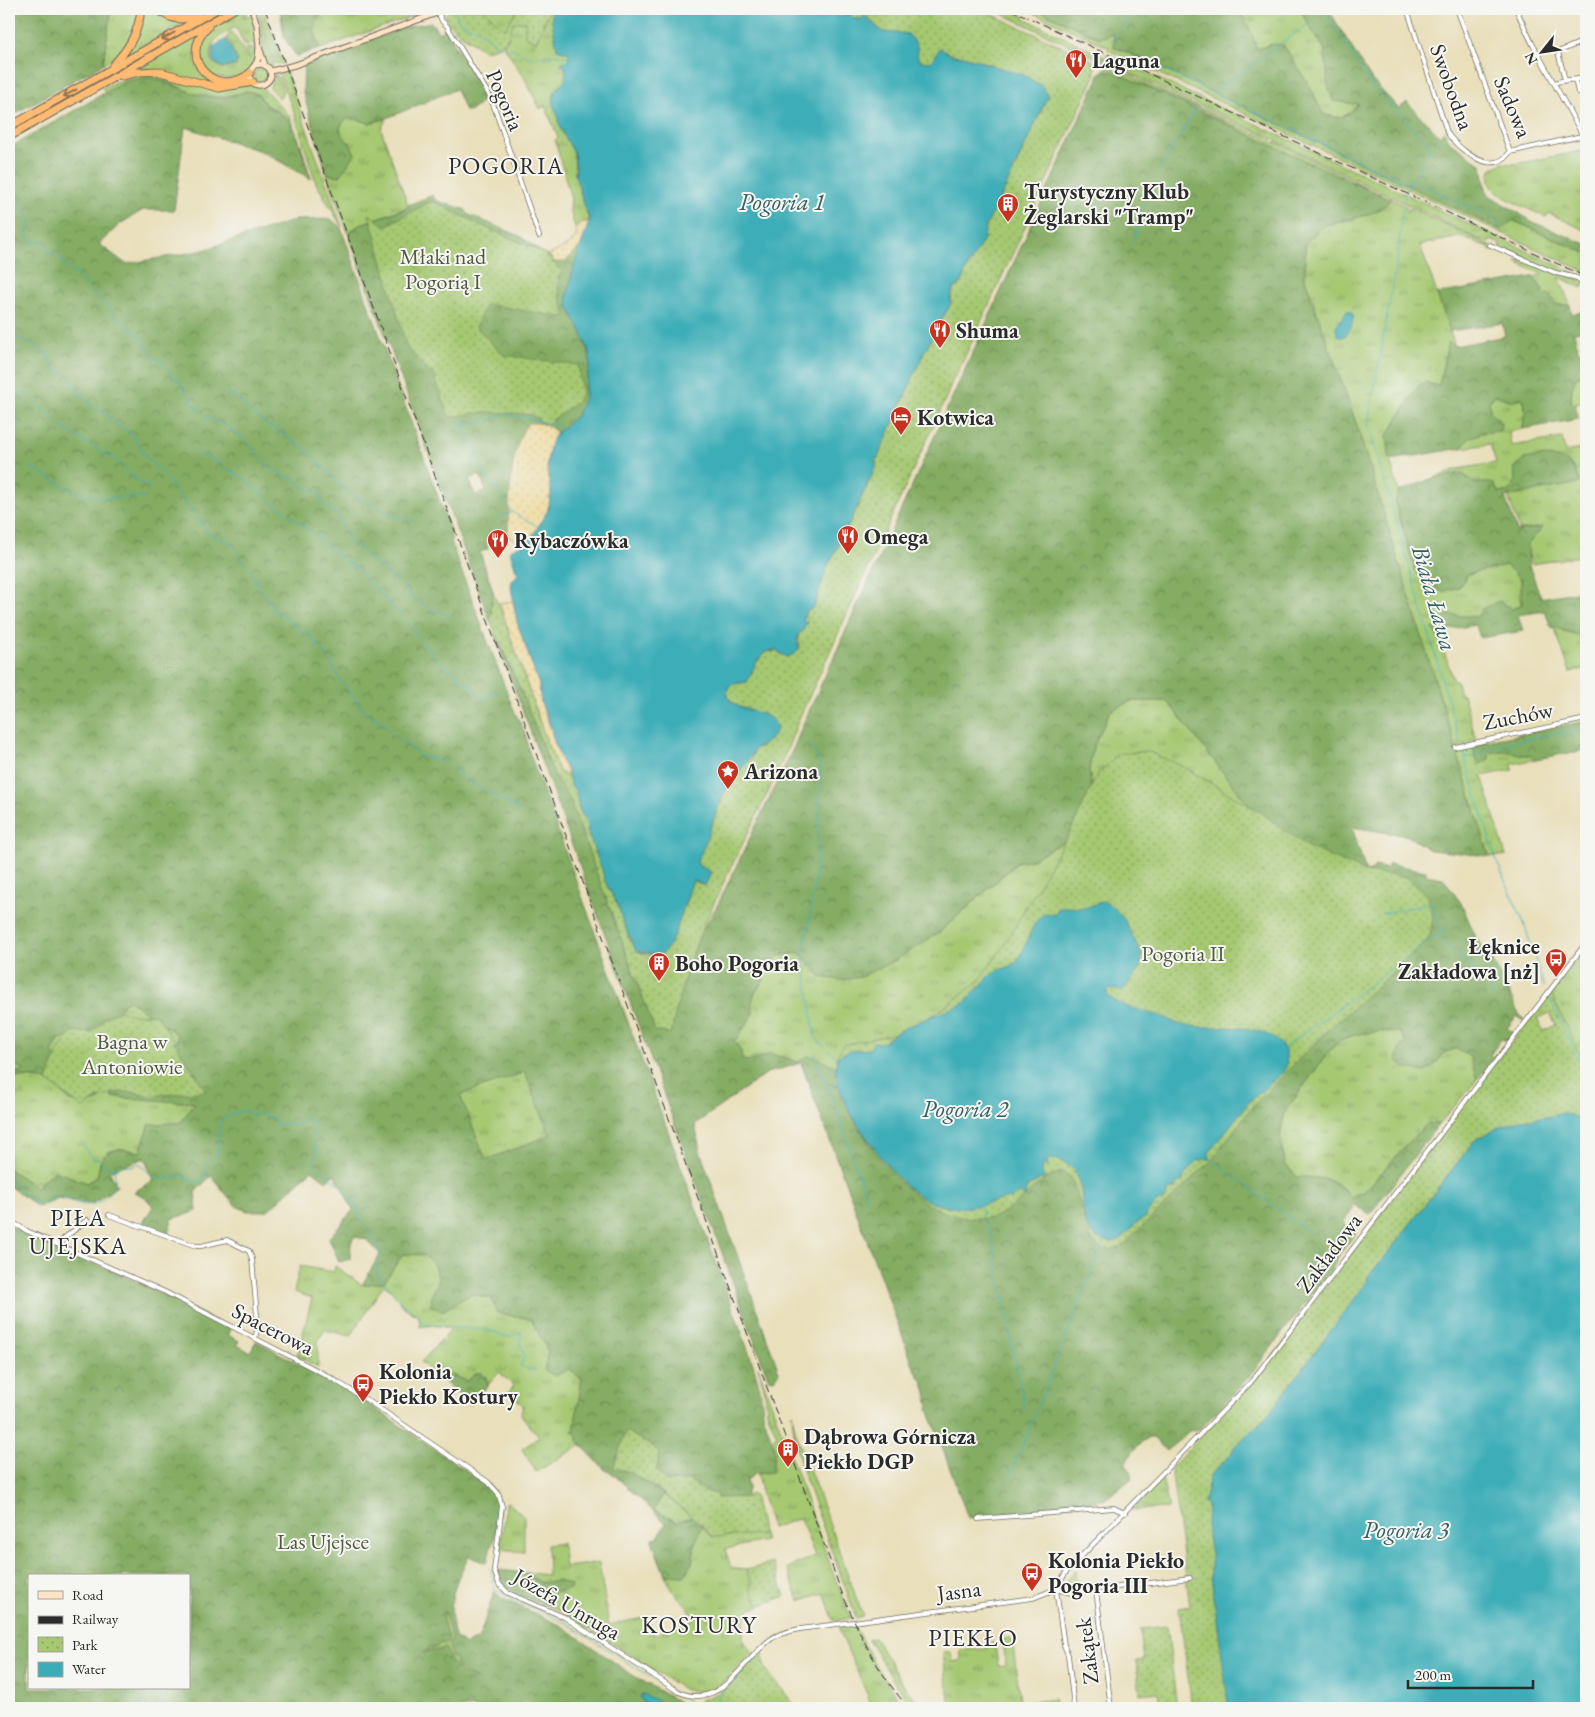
<svg xmlns="http://www.w3.org/2000/svg" width="1595" height="1717" viewBox="0 0 1595 1717" font-family="'EB Garamond',serif">
<style>
.grass{fill:url(#grass-tufts);stroke:#687a4e}
.forest{fill:url(#forest-crowns);stroke:#586c47;fill-rule:evenodd}
.wetland{fill:url(#wetland-marsh);stroke:#687a4e}
.sand{fill:url(#sand-dots);stroke:#8c8264}
.park{fill:url(#park-dots);stroke:#687a4e;fill-rule:evenodd}
.water{fill:#3cadb7;stroke:#346c71}
.lines{fill:none;stroke-linecap:round;stroke-linejoin:round}
.stream{stroke:#3cadb7;stroke-width:1}
.street-casing{stroke:#6e6a5d;stroke-width:5.5}
.secondary-casing{stroke:#6e6a5d;stroke-width:7}
.highway-casing{stroke:#6e6a5d;stroke-width:9}
.street{stroke:#fff;stroke-width:4}
.secondary{stroke:#ffe4c6;stroke-width:5}
.highway{stroke:#ffbb71;stroke-width:7}
.rail{stroke:#2b2b2b;stroke-width:1;stroke-dasharray:8 4;stroke-linecap:butt}
.oneway{stroke:#95734e}
.labels{text-anchor:middle;dominant-baseline:central;stroke-width:4;stroke-linejoin:round;paint-order:stroke}
.poi-label{font-size:22px;font-weight:bold;fill:#2b2b2b;stroke:#f6f6f2;text-anchor:start}
.street-label{font-size:22px;fill:#2b2b2b;stroke:#f6f6f2}
.park-label{font-size:22px;fill:#505a40;stroke:#f6f6f2}
.neighbourhood-label{font-size:24px;letter-spacing:1px;fill:#2b2b2b;stroke:#f6f6f2}
.water-label{font-size:24px;font-style:italic;fill:#325f63;stroke:#f6f6f2}
</style>
<defs>
<pattern id="grass-tufts" width="24" height="20" patternUnits="userSpaceOnUse" patternTransform="scale(1.25)"><rect width="24" height="20" fill="#a5c871"/><path d="M3 7l-1-3M5 7V3M7 7l1-3M15 17l-1-3M17 17v-4M19 17l1-3" fill="none" stroke="#87a35d"/></pattern>
<pattern id="forest-crowns" width="20" height="18" patternUnits="userSpaceOnUse" patternTransform="scale(1.25)"><rect width="20" height="18" fill="#84ac63"/><path d="M2 6a3 3 0 1 1 6 0M12 15a3 3 0 1 1 6 0" fill="none" stroke="#6c8c52"/></pattern>
<pattern id="wetland-marsh" width="20" height="14" patternUnits="userSpaceOnUse" patternTransform="scale(1.25)"><rect width="20" height="14" fill="#a5c871"/><path d="M1 5h8M5 5V1M11 12h8M15 12V8" fill="none" stroke="#87a35d"/></pattern>
<pattern id="sand-dots" width="8" height="8" patternUnits="userSpaceOnUse" patternTransform="scale(1.25)"><rect width="8" height="8" fill="#eeda9e"/><path d="M2 2h.1M6 6h.1" fill="none" stroke="#cb8" stroke-width="1.8" stroke-linecap="round"/></pattern>
<pattern id="park-dots" width="8" height="8" patternUnits="userSpaceOnUse" patternTransform="scale(1.25)"><rect width="8" height="8" fill="#a5c871"/><path d="M2 2h.1M6 6h.1" fill="none" stroke="#87a35d" stroke-width="1.8" stroke-linecap="round"/></pattern>
</defs>
<rect width="100%" height="100%" fill="#f6f6f2"/>
<filter id="ink" filterUnits="userSpaceOnUse"><feTurbulence type="fractalNoise" baseFrequency=".02" numOctaves="2"/><feDisplacementMap in="SourceGraphic" scale="10" xChannelSelector="R" yChannelSelector="G"/><feConvolveMatrix kernelMatrix="1 2 1 2 8 2 1 2 1" color-interpolation-filters="sRGB"/></filter>
<filter id="wash" filterUnits="userSpaceOnUse"><feTurbulence type="fractalNoise" baseFrequency=".0096" numOctaves="4" result="noise"/><feDisplacementMap in="SourceGraphic" scale="20" xChannelSelector="R" yChannelSelector="G"/><feGaussianBlur stdDeviation="1.12" result="paint"/><feColorMatrix in="noise" values="0 0 0 0 0 0 0 0 0 0 0 0 0 0 0 0 0 1.4 0 .05"/><feComposite in="paint" operator="in"/></filter>
<g filter="url(#wash)">
<rect width="100%" height="100%" fill="#e9dfbb"/>
<path class="grass" d="M111,9h28c-7,28 -9,40 -36,55z
M143,9h11l3,3 30,10 -65,36z
M161,9h45c-18,8 -27,11 -45,0z
M243,9h6v2l-7,4 2,4v-3l3,-2 -1,3 6,-2 3,15 2,15 -13,-1 -8,-17c-15,9 -28,11 -24,35l10,6 14,-2 2,-6 -11,-22 2,-5 3,-1 13,21 2,-1 -2,-4 11,1c0,9 -3,18 -10,25 -7,6 -30,6 -37,-1 -13,-12 -13,-31 1,-44 9,-8 23,-14 33,-20z
M257,9h6l20,55 -8,-1 -17,-52 1,-1z
M322,9h86l8,6 -96,34 -6,-18z
M483,9h35l-14,20z
M550,9h2v12l19,34 -3,5 -7,5 6,2 -2,14 -7,6 -4,6 -1,12 6,11 3,15 12,21 1,25 3,4 1,8 11,33h-9l-6,6 -5,-18 1,-11 -16,-59 3,-3 -13,-31 -5,3 -16,-32 -21,-32 5,-6 5,-17 12,-1 11,21z
M992,9h16l16,7v2l79,38 2,6z
M1019,9h17l63,29 12,-4 3,2 3,12 151,69 244,103 74,33v19l-478,-222 1,-3 -3,-1 -79,-36 -1,2z
M1239,9h61l13,23 12,18 8,51 25,3c-13,15 -17,15 -35,11l-14,-30 -25,-39 -11,-2 -16,5 -5,-15z
M258,17l15,47v2l-5,-1 -4,-7z
M199,33l-4,28 27,23 -2,2 -86,-16z
M1106,54l460,215 20,10v4l-18,-9 -11,-2 -57,-26 -1,-3 -8,-3 -2,3 -13,-5 -203,-99 -166,-76 -2,-6 2,1z
M1109,66v2l15,5 148,68 3,3 1,-2 131,65 -1,3 2,1 2,-3 87,41 -7,2 -1,-4 -29,-10 -40,8 35,101 -7,-3 -9,43 -20,-1 -32,51 3,24 9,32 -4,11 20,68 27,21 17,-5 9,-13 38,-9 16,15 -1,25 -9,4 -34,8 -31,-2 -14,14 9,15 11,36h3l4,14h3l13,45 -5,2 7,23 10,-4 2,-7c17,-4 15,-1 30,1 8,2 8,-1 16,5l-24,5 1,6 -31,6 24,80h-17l-133,-433 -51,-144v-36l19,-18 32,-6 -102,-82 -56,-28 -87,-38 -13,8v-5z
M254 75a7 7 0 1 1 14 0a7 7 0 1 1-14 0Z
M286,71v1l56,155 -26,-44 -23,-74 -14,-33 2,-3z
M141,74h22l44,14 43,-4 15,6 24,25 12,30 10,34 -14,-43 -8,-15 -7,-7 -16,-9 -8,-11c-16,-7 -25,5 -41,3 -8,-1 -17,-1 -24,-4 -13,-5 -26,-13 -40,-15 -16,-2 -34,7 -48,15l-3,-5 18,-8z
M276,74l7,17 -3,8 -10,-11 1,-5z
M347,118l13,2 9,3 18,-5 -6,11 27,76 -3,3 -44,16 -13,9 -21,-59 13,2 12,-32 -7,-4 -5,-9 1,-6z
M1586,150v81l-37,-18 -3,4c-11,-5 -51,-21 -55,-32 -2,-5 -1,-12 0,-16l12,-6 13,1z
M1521,260l55,19 8,6 -2,3 -23,-11 11,28h-12l-9,-10h-5l-2,-7 -10,-11 10,-2v-1l-27,-12z
M1586,374v27l-13,3 -2,-2 1,-14 4,-11z
M1495,394l17,7 11,-4 2,9 -2,23 -14,3 2,14 51,-8 3,14 21,-4v107l-54,9 -4,-12v-8l14,-17 -22,4 -12,-35 72,-13 -6,-16 -60,1 1,13 -4,10 -12,2 -6,-9 -18,-1 -14,-10 -33,7 29,-11 39,-6 -6,-19 -28,4c4,-14 25,-16 38,-18l1,-7 -11,-12 -1,-9z
M1554,627l32,12v30l-16,3z
M1131,701h36l93,117 -288,177 -85,45 -50,17v10l-18,-8 -21,3 -27,-8 -22,7 -7,-1 -9,-19 5,-4 15,-23c0,-3 -2,-9 -1,-12 2,-15 14,-17 14,-33l13,-13 162,-25 78,-70 12,-1 61,-70 -3,-20 4,-23 17,-36z
M1586,948v118l-7,-13 -28,-59z
M129,1000l49,35 -5,12 -60,50 83,6 -16,20 -30,1 -10,28 -22,-4 -18,14 -2,13 -11,8 -32,-12 -12,9 -6,8 -28,-19v-92l37,2 15,11 -3,-27 -6,-10 7,-14c14,-2 28,-8 42,-9l13,-12 9,-16z
M1385,1031l15,1 6,11 30,21 7,-11 14,-5 13,9 7,23 -38,44h-12l-15,15 -48,53 -13,4c-18,-19 -29,-18 -54,-19l-12,-13 -5,-27 4,-24 43,-59 13,-15 17,-5z
M525,1072l25,63 -64,26 -27,-67z
M403,1254l21,1 10,10 5,15 -7,15 10,16 29,-17 21,4 5,15 34,6 17,32 34,28 -8,52 7,14 -45,27 -14,-23 17,-12 -18,-22 2,-10 -14,-13 5,-6 -15,-14 -11,13 -2,-8 -9,-4 -10,9 -18,-8 -3,9 -7,-4 -18,-17 30,-33 -15,-4 -16,2 -1,-10 -18,-12 -4,-8 -13,-13 -33,52 -26,-6 -7,11v26l-21,-11 15,-58 -18,-6 6,-26 34,6 1,-6 27,19 22,-3z
M758,1367l77,211 16,40 -17,3 -10,-28 -25,8 -12,-33 28,-12 -15,-38 -28,10 -10,-32 -5,-22 10,-2 8,-21 -4,-11 6,-4 -10,-25 -3,-24z
M792,1413l3,17 68,186 -7,2c-11,-32 -23,-63 -34,-94 -14,-36 -28,-72 -30,-111z
M1162,1478l7,30 -36,2 5,-6 1,1 2,-2 -1,-1 9,-8v-2z
M663,1494l29,23 -15,5 -23,-12z
M508,1502l16,15v35l-24,-3 6,-46z
M702,1526l10,11 51,-3 2,7 -40,8 6,19 15,2 5,11 1,10 8,15 -11,4c-6,16 -12,28 4,42 -21,21 -37,48 -70,37l-116,-74 -17,-9 -2,-9 7,-5 6,-1c-12,-6 -24,-9 -33,-18l20,2 -1,-30 15,-2 3,24 34,-4 10,62 39,-8 5,18 40,-15 -6,-14 -13,-13 -9,-18 19,1 8,-13 3,-20z
M1075,1570l2,20 -6,1 -5,-11z
M853,1624l28,51 25,33h-33l-33,-76v-6z
M875,1638l31,51 19,19h-10l-21,-27 -26,-42z
M1012,1638l9,70h-71l-7,-55 8,-1 2,10 8,-2 -1,-10 27,-1v-5l8,-1 3,23 8,-1 -3,-26z
M1054,1699l2,9h-26l-1,-6z"/>
<path class="forest" d="M9,9h102l-8,55 -94,53z
M280,9h42l-8,22 6,18 -24,7 -12,-19z
M1036,9h203l13,25 5,15 16,-5 11,2 25,39 14,29c18,5 22,5 35,-10l-25,-3 -5,-16 -3,-35 -12,-18 -13,-23h28l43,70 28,30 8,-7 32,34 5,-5 5,10 33,24 4,24 3,6 46,28 51,21v9l-73,-33 -12,10 -378,-180 -9,-2v-12l-3,-2 -11,4z
M431,22l8,11 6,-5 40,67c-5,8 -9,16 -20,16l-9,-22 -69,29 -18,5 -9,-3 -13,-2 -6,7 -1,6c5,9 12,13 15,23l-15,22 -13,-2 -24,-82 1,-27 102,-38z
M1106,70l13,4 271,126c-15,19 -43,17 -64,25 -7,2 -15,12 -21,18v36l51,144 133,433 -59,-6 -22,-14 -56,-9 14,45 7,-2 2,-4 12,3 2,-5 37,7v4l17,3 18,25 16,37 16,21 14,26 10,24 7,9 -1,1 -6,-5 -10,12 7,5 -7,8 -6,-2 -11,16 4,3 -17,22 -7,-23 -13,-9 -14,5 -7,11 -11,8 -22,-5 -7,-7 4,-12 6,-5 -6,-11 -15,-1 -28,3 -17,6 -13,14 -43,59 -4,24 5,27 12,13c25,1 36,0 54,19l13,-4 48,-53 15,-15h12l-69,90 -15,-9 -12,18 13,10 -17,22 -4,9 -86,113 -49,52 -11,2 -22,20 -14,-13c-12,-1 -22,17 -28,26l7,8 -1,7 -27,21 -136,18 -40,-109 1,-4 -6,-23 -8,-12 -114,-307 -34,10 -72,51 5,27 79,221 -5,7 -6,-1 -273,-743 26,56 34,86 14,21 86,233 15,3 11,-46 19,-53 17,-29 77,-159 10,-25 295,-646zM1131,701h36l92,117 -213,360 -20,10v9l-6,-4 -111,-4c-24,-19 -62,-73 -70,-104l-5,2 5,-3 -3,-9 1,-8 -18,-8 -12,-3 -9,6 -27,-8 -22,7 -7,-1 -1,-9 -7,-10 4,-4 15,-23c0,-4 -2,-9 -1,-12 2,-15 14,-17 14,-33l13,-13 20,-4 22,25 19,3 21,-3 33,-16 47,-30 77,-70 13,-1 39,-22 22,-48 -3,-20 4,-23 17,-36z
M143,78h11l42,16 23,4 13,-2 15,-5 11,3 8,12 16,8 7,7 8,15 14,43 -50,-28 -76,-24 -11,83h-31l-23,14 -21,20 27,20 74,-13 96,-31 35,-1 10,9 109,302 2,15c19,53 39,105 59,158 5,15 17,30 17,46l224,612 8,27 3,25 12,38 -3,21 -18,2 -8,8 3,5 -4,10 -28,1v-4l-12,-2 -15,-12 -24,2 -10,-12 -2,-23 -28,-15 -12,36 16,4 33,22 -9,16 23,12 15,-5 10,9 -7,17 -3,20 -8,13 -19,-1 -12,-31v-5l5,-2 8,-14 -54,-50 -6,-2 -25,-26 -7,-14 8,-52 -13,-10 -14,7 -11,-6 4,-19 -17,-32 -34,-6 -6,-15 -20,-4 -29,17 -11,-5 1,-11 7,-15 -5,-15 -10,-10 -21,-1 -19,28 -22,3 18,-31 -13,-14 -13,-4 -3,7 -1,16 -11,3 -10,-24 24,-28 -18,-36 -9,7 -14,-11 -45,41h-20l-11,-5 -25,-30 -16,16 2,19 -25,8 -4,15 -26,-9 11,-19 -8,-9 -11,-5 20,-12 -10,-22 -35,13 8,15 -26,18 -33,-6 -20,9 -29,-21v-17l28,19 6,-8 12,-9 32,12 11,-8c3,-30 18,-27 42,-23l10,-28 30,-1 15,-20 -83,-6 -4,-11 65,-39 5,-12 -49,-35 -6,3 -9,15 -13,12c-14,0 -28,7 -42,9l-7,14 6,10 40,15 2,22 -13,4 -18,-3c-18,-26 -31,-24 -60,-24v-10h1c2,-6 5,-12 -1,-16v-903l106,-61 13,-6zM525,1072l25,63 -64,25 -26,-65z
M433,195l2,5 31,10 1,4 53,22 24,18 5,1 5,7h11l15,-15 -13,50 1,9 13,25 8,21 1,11 -5,25v8l-4,12 -10,14 -14,11 -4,-5 -29,1c-15,33 -15,72 -16,107l-9,-4 -14,5 3,12 -8,3 13,39 -3,30 -142,-388 13,-9 44,-15 3,-4zM480,475l6,16 -11,4 -6,-16z
M1532,277l10,11 2,7h5l9,10h12l2,9 14,-3v19l-12,2 5,20 7,-1v23l-10,3 -4,11 -1,14 4,4 4,13 -56,10 2,-22 -2,-9 -11,3 -17,-6 -6,7 1,9 11,12 -1,8c-13,1 -34,3 -38,17l-72,12 -3,-24 32,-51 7,-3 13,4 9,-44 7,4 50,-10 -3,-13 -52,8 -13,-37z
M1545,456c24,4 26,3 35,27l-75,14 12,34 26,-4 -15,17 1,21 12,33 45,-8v49l-15,-7 -20,-5 -6,-16 -27,4 5,16 -43,7 -4,-13 -37,6 3,13 -9,-15 14,-14 30,2 5,-8 17,-8 13,8 9,-4v-25l-15,-15 -38,9 -9,13 -17,5 -27,-21 -20,-69 4,-10 29,-12 33,-7 14,10h18l6,10 11,-2 5,-10 -1,-13 10,-9z
M1586,721v29l-50,9c-8,-5 -8,-3 -16,-5 -14,-2 -14,-5 -30,-1l-2,7 -10,5 -6,-21z
M9,1224c33,21 72,33 108,49 38,17 76,36 113,55l-2,7 11,6 -2,4 13,7 6,-11 90,48 145,98c14,15 6,36 3,54l-3,5 -4,17 -19,-7c-2,9 -7,14 -10,22 -9,24 -8,35 -3,59l10,8 14,-7 15,-46 9,7 59,27 72,50 55,32h-16l-31,-14 -2,3 5,7v4h-636zM29,1576h160v112h-160z
M477,1373h5l4,4 2,8 -17,20 -25,-22 3,-9 18,7z
M498,1570l30,3 12,10 18,-2 13,4 -1,4 -15,3 -6,5 1,9c-21,-7 -47,-11 -52,-36z"/>
<path class="wetland" d="M444,1611l6,20 1,11 -2,5 3,11h3c1,15 16,15 23,22l-17,-7 -7,-9h-2l-6,-16 -23,5v-1l14,-5 3,-4 6,2 3,-2c-1,-12 -9,-21 -5,-32z"/>
<path class="sand" d="M581,222h9l-10,25 -15,15h-11l-5,-7 21,-11 7,-9 -2,-7z
M528,423c10,-1 23,2 29,10 -7,11 -10,24 -10,37 1,11 6,20 4,31 -3,14 -14,26 -20,38h-16l-7,-3c1,-31 1,-88 20,-113z
M513,601l4,21 22,63 2,18 27,73 -8,-3 -13,-30 -48,-140z"/>
<path class="park" d="M453,9h30l21,20 14,-20h32l-14,33 -11,-6v-15l-11,1c-9,22 -6,21 -29,29 -10,-9 -40,-22 -40,-37z
M829,9h151l112,51 3,8 -1,10 -138,298h-2l-8,22 -147,321c-27,75 -69,143 -99,216 -14,32 -22,65 -29,99l-16,-3 -86,-233 -14,-21 -34,-86 -31,-70 3,-30 4,12h2l48,140 13,30 8,3 3,10 4,3 5,22 7,12 1,11 14,35 4,14 13,25 11,33 11,12 12,2 13,-5 8,-14 19,-56 12,6 6,-14 -13,-7 -1,-4 22,-55 8,-18 13,-18 11,-11 16,-43c-14,-6 -44,-8 -39,-29l5,-3 14,-2 9,-19 9,-11 11,-1 6,4 18,-7 -2,-13 8,-13 -3,-2 3,-8 8,-5 12,-38 16,-30 31,-66 1,-12 4,-4 46,-105 26,-47 3,-16 8,-5 5,-14 18,-31 1,-11 17,-33 41,-88 -50,-42 -30,-9 -12,-1 -5,-5 -16,12 -10,-1c-4,-5 -2,-6 -3,-12 0,-6 -5,-11 -9,-15l-26,-2 -13,-14 -14,1 -5,-5 -12,3z
M432,201l48,24 64,28 18,18c-9,14 0,30 4,44l-4,2 -76,-13 -10,23 27,28 75,10 4,28 -4,8 -32,24 -14,-10 -44,-3 -39,5 -16,-45 -2,2 -24,-26 -38,-134 16,12z
M1146,751l36,15 78,46 48,35 58,25 41,5 20,18 6,22 -3,19 -4,6 -100,90 -75,76 -39,52 -92,88 -18,2 -10,-9 -21,-64 -10,-5c-27,8 -42,37 -69,46 -5,1 -11,0 -16,0 -44,2 -89,-42 -109,-79 -13,-23 -20,-50 -29,-75v-9l5,-10 53,-12 25,-11 21,-13 37,-28 24,-34 68,-117 26,-55 21,-21z
M1551,994l28,59 7,13v642h-394l-13,-100 11,-2 -19,-138 82,-86 274,-360zM1550,1013l6,12 -13,6 -6,-12z
M120,1010l9,4 28,1 49,76 -55,5 -17,-4h-15l-21,6 -15,10 -36,-27 10,-28 15,-22 19,2 15,-16z
M9,1060l15,10 -15,4z
M626,1431l28,16 6,8 -4,15 10,12 24,-2 15,12 12,2v4l28,-1 7,-3 2,1 9,39 -51,3 -10,-12 -38,-31 -34,-22 -17,-4z
M773,1563l12,33 -25,10 -9,-15v-10l-5,-11z
M1167,1626l10,82h-35l18,-3 -2,-13 -18,2 -4,-33 8,-1 -4,-31z
M762,1650l3,18 32,40h-102l5,-8c27,-6 43,-30 62,-50z"/>
<path class="water" d="M552,9h277l9,8 12,-3 5,5 4,1 6,-4 17,16 26,2c4,4 9,9 9,15 1,6 -1,7 3,12l10,1 5,-5 4,-8 2,-1 10,7 12,1 63,20 17,11 5,9 -46,99 -17,33 -1,11 -18,31 -5,14 -8,5 -3,16 -26,47 -46,105 -3,4 2,2 -4,10 -31,66 -16,30 -12,38 -8,5 -3,8 4,2 -4,9 -3,1 -3,6 2,11c-9,10 -13,9 -23,1l-11,2 -9,11 -9,19 -14,2 -5,3c-7,30 46,17 49,42l-5,9 -12,9h-4c-7,15 -20,26 -29,41 -14,23 -17,50 -30,73l1,4 13,7 -6,14 -12,-6 -1,3 -18,53 -8,14 -6,5 -24,-4 -14,-31 -3,-12 -14,-27 -3,-12 -14,-35 -1,-11 -7,-12 -5,-22 -4,-3 -4,-17 -5,-6 -10,-28v-6l-11,-26 -2,-18 -22,-63 -6,-35 1,-6 7,-8 -3,-2c-1,-7 -5,-13 -6,-21l14,-6 7,-5 17,-29 3,-17 -4,-30 4,-21 6,-9 20,-18 8,-19v-8l5,-25 -1,-11 -8,-21 -13,-25 -1,-9 7,-31 16,-47 -4,-8 -11,-37 1,-5 -2,-16 -12,-22 -4,-10v-5l-5,-11 2,-14 10,-10 1,-13 -5,-4 1,-2 6,-2 2,-5 -1,-2 -12,-4 -5,-28z
M226,39l11,22 -3,5 -13,1 -8,-6v-14z
M1347,311l4,1 3,5c-3,9 -4,20 -15,20l-2,-3 -1,-7z
M1104,901l10,7 10,11 18,36 -2,13 -15,20 -4,3 -11,-2 -3,3 1,4c17,14 41,15 60,23 4,1 6,4 10,5 33,8 87,-7 107,26l2,14 -4,8 -33,29 -41,51 1,7 -11,1 -15,15 -1,6c-5,1 -8,2 -8,8h-5l-6,11 -5,1 -14,14v3c-10,3 -16,16 -26,22 -13,6 -27,-4 -32,-15 -5,-10 -5,-34 -8,-46l-4,-5v-4c-8,-6 -16,-12 -26,-11l-2,3 2,6 -4,-4 -2,1 -1,9 4,5h-5l-15,9 -1,9 -5,-4 -6,3 -3,4 -2,-2c-13,3 -27,8 -41,9 -45,6 -73,-29 -95,-61 -13,-18 -28,-38 -34,-60l-5,1 5,-4 -3,-8 1,-18 3,-1c7,-7 20,-6 30,-7l4,-7 9,1 14,-11 14,-7 52,-21 30,-31c8,-6 16,-3 24,-12 11,-14 12,-38 28,-48l10,2 3,-6 6,-2 21,1z
M1563,1113l23,7v588h-357l-18,-131v-23l-5,-29 1,-20 -3,-2 6,-28 21,-21 3,-7 34,-32 99,-133 1,-6 16,-18 90,-117 25,-14 22,-7 26,-3z
M642,1694l31,14h-28v-4l-5,-7z"/>
<g class="lines">
<path class="stream" d="M454,9l6,13 19,9 13,9 4,6 18,3 17,9 27,-4 4,3 9,-2
M1323,9l46,73 58,61 3,7 -3,6
M1111,41l12,-15 9,-17
M1142,60l268,124
M1217,89l93,-66
M1418,170l5,-9
M1159,171l36,-61
M1417,183l69,31 9,5 5,8
M10,189c9,11 16,23 21,37l-5,7 3,9h13l8,12 11,4 6,10 9,6 40,42 22,18 17,25 6,2 20,24 20,29
M1404,201v-5l12,-22
M1403,208l-6,52 -29,164 93,320
M1133,242l19,-58
M14,335l33,19 9,16 8,2 21,27 47,36 15,22 17,18
M226,390l35,30 47,31 40,42 44,22 22,6
M9,395l17,-1 38,35 58,35 9,12 20,12
M205,417l21,9 17,12 26,30 26,12 11,9 12,3 5,12 15,11 11,26 55,46 11,14 21,10 15,5
M465,425l17,-3 23,-8 52,11
M559,426l3,4
M455,429l10,-4 5,14
M472,442l9,24
M194,449l7,6 10,3 32,20 17,15 49,37 37,32 8,4 54,56 7,11 20,24 34,27 12,14 20,-7
M29,466l44,25 28,7 45,-1
M483,471l29,41 25,14
M167,479l32,41 10,14 20,8 5,4 40,64 15,9 7,8 17,12 18,23 8,17 30,37 11,4 21,21 13,9 3,5 28,7 24,19 52,30
M497,519l15,-7
M1462,748l35,114 27,61 20,64
M1465,758c37,-14 78,-25 118,-27l3,-2
M1382,914l50,-11 9,29
M809,920l7,-48 5,-93 -1,-15 -9,-20
M809,921l-6,33 12,81 3,6 7,6
M1436,937l52,43 5,16
M1550,999l29,62 7,9
M1284,1048l164,-121
M828,1050l9,7
M814,1054l15,35
M831,1088l-2,1 38,111
M83,1145l9,14h6l8,7 10,2
M1210,1159l99,73
M325,1173l25,21 4,10 5,6 3,11 7,13 5,5 6,13 1,6 -4,7v8l26,32 16,11 3,8 33,4 31,1 18,7h10l6,-5 1,2 -1,10 4,12 -3,11 7,3 7,1
M9,1180c11,8 20,22 33,25l14,-9h5c14,8 30,14 44,1 3,-3 8,-8 10,-12 1,-5 -1,-11 -1,-16l10,-4 8,1 6,-3 16,14 5,2 24,-3 9,5h9l6,-6 -1,-10 11,-11 2,-28 2,-6 19,-9h5l9,5 7,-3 7,4h4l4,8 9,-2 12,2 8,-6 5,1 5,7c-4,9 0,12 1,20 1,12 -9,15 5,24
M980,1205l2,10
M982,1217l2,3
M987,1223l5,17 33,170
M1097,1258l7,-17
M1011,1474l85,-213
M491,1568l4,23 6,1 11,8 17,6 39,18 131,84
M748,1668l12,-13
M713,1703l30,-30
M706,1708l2,-1"/>
</g>
</g>
<g filter="url(#ink)">
<g class="lines">
<g class="street-casing">
<path id="street" d="M1407,9l40,123c5,9 11,14 19,20 15,11 32,17 44,0
M1457,9l53,143
M1516,9l16,34 51,93
M438,12l4,9 5,5 44,72 48,138
M1565,80l-7,-28 28,-12
M1575,80l3,12h8
M1554,83c10,-4 21,-3 32,-5
M1510,152l76,-17
M1490,245l66,28 21,5 9,7
M1455,747l131,-28
M109,1215l87,31h5l26,-6 22,11 3,8 6,68 -3,11
M9,1220l18,11 138,61 161,83 41,25 121,82 10,11 4,13 -8,64 5,14 9,9 56,24 115,75c42,19 63,-32 92,-53 8,-6 19,-8 29,-10l233,-31 23,-9 15,4 119,-15
M60,1245l3,-6 24,-19
M978,1519l136,-11 11,5
M1056,1589l10,-17 185,-190 335,-439
M1056,1589l8,56 4,10 6,53
M1096,1590l15,118"/>
</g>
<g class="secondary-casing">
<path id="secondary" d="M252,9l5,16 2,22 6,18
M255,65l7,-1 7,4 2,8c-5,14 -23,11 -21,-2 0,-5 4,-7 6,-11 3,-4 2,-11 3,-16
M271,71l24,-6 153,-56"/>
</g>
<g class="highway-casing">
<path id="highway" d="M158,9c11,11 25,12 40,7
M208,27c-33,32 9,73 42,46
M113,65c16,-16 26,-33 28,-56
M122,76l17,-4 18,-1 62,17 34,-6
M9,127l208,-118
M9,137l225,-128"/>
</g>
<use href="#street" class="street"/>
<use href="#secondary" class="secondary"/>
<use href="#highway" class="highway"/>
<path class="rail" d="M265,9l575,1579c18,43 37,85 69,120
M1010,9l576,268"/>
</g>
<defs><path id="oneway-shaft" d="M-6 0H5M1.5-3L5.5 0L1.5 3" fill="none" stroke-width="1.6" stroke-linecap="round" stroke-linejoin="round" transform="scale(1.25)"/></defs>
<g class="oneway">
<use href="#oneway-shaft" transform="translate(168 36) rotate(151)"/>
<use href="#oneway-shaft" transform="translate(70 93) rotate(151)"/>
</g>
</g>
<defs>
<g id="restaurant-pin" transform="scale(1.125)"><path d="M0 17L-7.5 6A9.5 9.5 0 1 1 7.5 6Z" fill="#c8321e" stroke="#f6f6f2"/><path d="M-5-6h1v4h1v-4h1v4h1v-4h1v5L-1.5 .5V6h-2V.5L-5-1ZM5-6V6H3V1.5H1.5Q1.5-4 5-6Z" fill="#fff"/></g>
<g id="building-pin" transform="scale(1.125)"><path d="M0 17L-7.5 6A9.5 9.5 0 1 1 7.5 6Z" fill="#c8321e" stroke="#f6f6f2"/><path d="M-4-6H4V6H1V3H-1V6H-4ZM-2.5-4.3h1.7v1.8h-1.7ZM.8-4.3h1.7v1.8H.8ZM-2.5-1h1.7V.8h-1.7ZM.8-1h1.7V.8H.8Z" fill="#fff"/></g>
<g id="hotel-pin" transform="scale(1.125)"><path d="M0 17L-7.5 6A9.5 9.5 0 1 1 7.5 6Z" fill="#c8321e" stroke="#f6f6f2"/><path d="M-6-4.5h1.5V1H6V5H4.5V3h-9V5H-6ZM-4 0a1.8 1.8 0 1 1 3.6 0ZM.5 0V-2.5h3Q6-2.5 6 0Z" fill="#fff"/></g>
<g id="sight-pin" transform="scale(1.125)"><path d="M0 17L-7.5 6A9.5 9.5 0 1 1 7.5 6Z" fill="#c8321e" stroke="#f6f6f2"/><path d="M0-6L1.8-2.2L6-1.7L2.9 1.2L3.7 5.4L0 3.3L-3.7 5.4L-2.9 1.2L-6-1.7L-1.8-2.2Z" fill="#fff"/></g>
<g id="bus-pin" transform="scale(1.125)"><path d="M0 17L-7.5 6A9.5 9.5 0 1 1 7.5 6Z" fill="#c8321e" stroke="#f6f6f2"/><path d="M-5-6H5V4H4V6H2V4H-2V6H-4V4H-5ZM-3.5-4V0h7V-4ZM-3.5 1.2v1.5H-2V1.2ZM2 1.2v1.5H3.5V1.2Z" fill="#fff"/></g>
</defs>
<g fill-rule="evenodd">
<use href="#restaurant-pin" x="1076" y="60"/>
<use href="#building-pin" x="1008" y="204"/>
<use href="#restaurant-pin" x="940" y="330"/>
<use href="#hotel-pin" x="901" y="417"/>
<use href="#restaurant-pin" x="848" y="536"/>
<use href="#restaurant-pin" x="498" y="540"/>
<use href="#sight-pin" x="728" y="771"/>
<use href="#bus-pin" x="1556" y="959"/>
<use href="#building-pin" x="659" y="963"/>
<use href="#bus-pin" x="363" y="1384"/>
<use href="#building-pin" x="788" y="1449"/>
<use href="#bus-pin" x="1032" y="1573"/>
</g>
<g class="labels">
<g class="poi-label">
<text x="1092" y="60">Laguna</text>
<text x="1024" y="191">Turystyczny Klub<tspan x="1024" dy="25">Żeglarski "Tramp"</tspan></text>
<text x="956" y="330">Shuma</text>
<text x="917" y="417">Kotwica</text>
<text x="864" y="536">Omega</text>
<text x="514" y="540">Rybaczówka</text>
<text x="744" y="771">Arizona</text>
<text x="1540" y="946" text-anchor="end">Łęknice<tspan x="1540" dy="25">Zakładowa [nż]</tspan></text>
<text x="675" y="963">Boho Pogoria</text>
<text x="379" y="1371">Kolonia<tspan x="379" dy="25">Piekło Kostury</tspan></text>
<text x="804" y="1436">Dąbrowa Górnicza<tspan x="804" dy="25">Piekło DGP</tspan></text>
<text x="1048" y="1560">Kolonia Piekło<tspan x="1048" dy="25">Pogoria III</tspan></text>
</g>
<g class="street-label">
<text transform="translate(1452 87) rotate(70)">Swobodna</text>
<text transform="translate(505 100) rotate(67)">Pogoria</text>
<text transform="translate(1513 107) rotate(67)">Sadowa</text>
<text transform="translate(1518 716) rotate(-11)">Zuchów</text>
<text transform="translate(1329 1253) rotate(-53)">Zakładowa</text>
<text transform="translate(273 1329) rotate(27)">Spacerowa</text>
<text transform="translate(959 1591) rotate(-7)">Jasna</text>
<text transform="translate(567 1604) rotate(30)">Józefa Unruga</text>
<text transform="translate(1087 1651) rotate(-97)">Zakątek</text>
</g>
<g class="park-label">
<text x="443" y="256">Młaki nad<tspan x="443" dy="25">Pogorią I</tspan></text>
<text x="1183" y="953">Pogoria II</text>
<text x="132" y="1041">Bagna w<tspan x="132" dy="25">Antoniowie</tspan></text>
<text x="323" y="1541">Las Ujejsce</text>
</g>
<g class="neighbourhood-label">
<text x="506" y="165">POGORIA</text>
<text x="78" y="1217">PIŁA<tspan x="78" dy="28">UJEJSKA</tspan></text>
<text x="699" y="1624">KOSTURY</text>
<text x="973" y="1637">PIEKŁO</text>
</g>
<g class="water-label">
<text x="782" y="201">Pogoria 1</text>
<text transform="translate(1435 598) rotate(74)">Biała Ława</text>
<text x="965" y="1108">Pogoria 2</text>
<text x="1406" y="1529">Pogoria 3</text>
</g>
</g>
<rect width="1595" height="1717" fill="none" stroke="#f6f6f2" stroke-width="30"/>
<rect x="28" y="1574" width="162" height="115" fill="#f6f6f2" stroke="#a5a5a2"/>
<rect x="38" y="1591" width="25" height="8" fill="#ffe4c6" stroke="#a5a5a2"/>
<text x="72" y="1600" font-size="15" fill="#2b2b2b">Road</text>
<rect x="38" y="1616" width="25" height="8" fill="#2b2b2b" stroke="#a5a5a2"/>
<text x="72" y="1624" font-size="15" fill="#2b2b2b">Railway</text>
<rect x="38" y="1637" width="25" height="15" fill="url(#park-dots)" stroke="#a5a5a2"/>
<text x="72" y="1650" font-size="15" fill="#2b2b2b">Park</text>
<rect x="38" y="1662" width="25" height="15" fill="#3cadb7" stroke="#a5a5a2"/>
<text x="72" y="1674" font-size="15" fill="#2b2b2b">Water</text>
<g transform="translate(1542 52) rotate(240)" stroke="#f6f6f2" stroke-width="4" paint-order="stroke">
<path d="M0-4L9 19L0 12L-9 19Z" fill="#2b2b2b"/>
<text y="-8" font-size="14" font-weight="bold" text-anchor="middle" fill="#2b2b2b">N</text>
</g>
<path d="M1408 1680v8h125v-8" fill="none" stroke="#2b2b2b" stroke-width="2.5"/>
<text x="1415" y="1680" font-size="15" fill="#2b2b2b" stroke="#f6f6f2" stroke-width="4" paint-order="stroke">200 m</text>
</svg>
